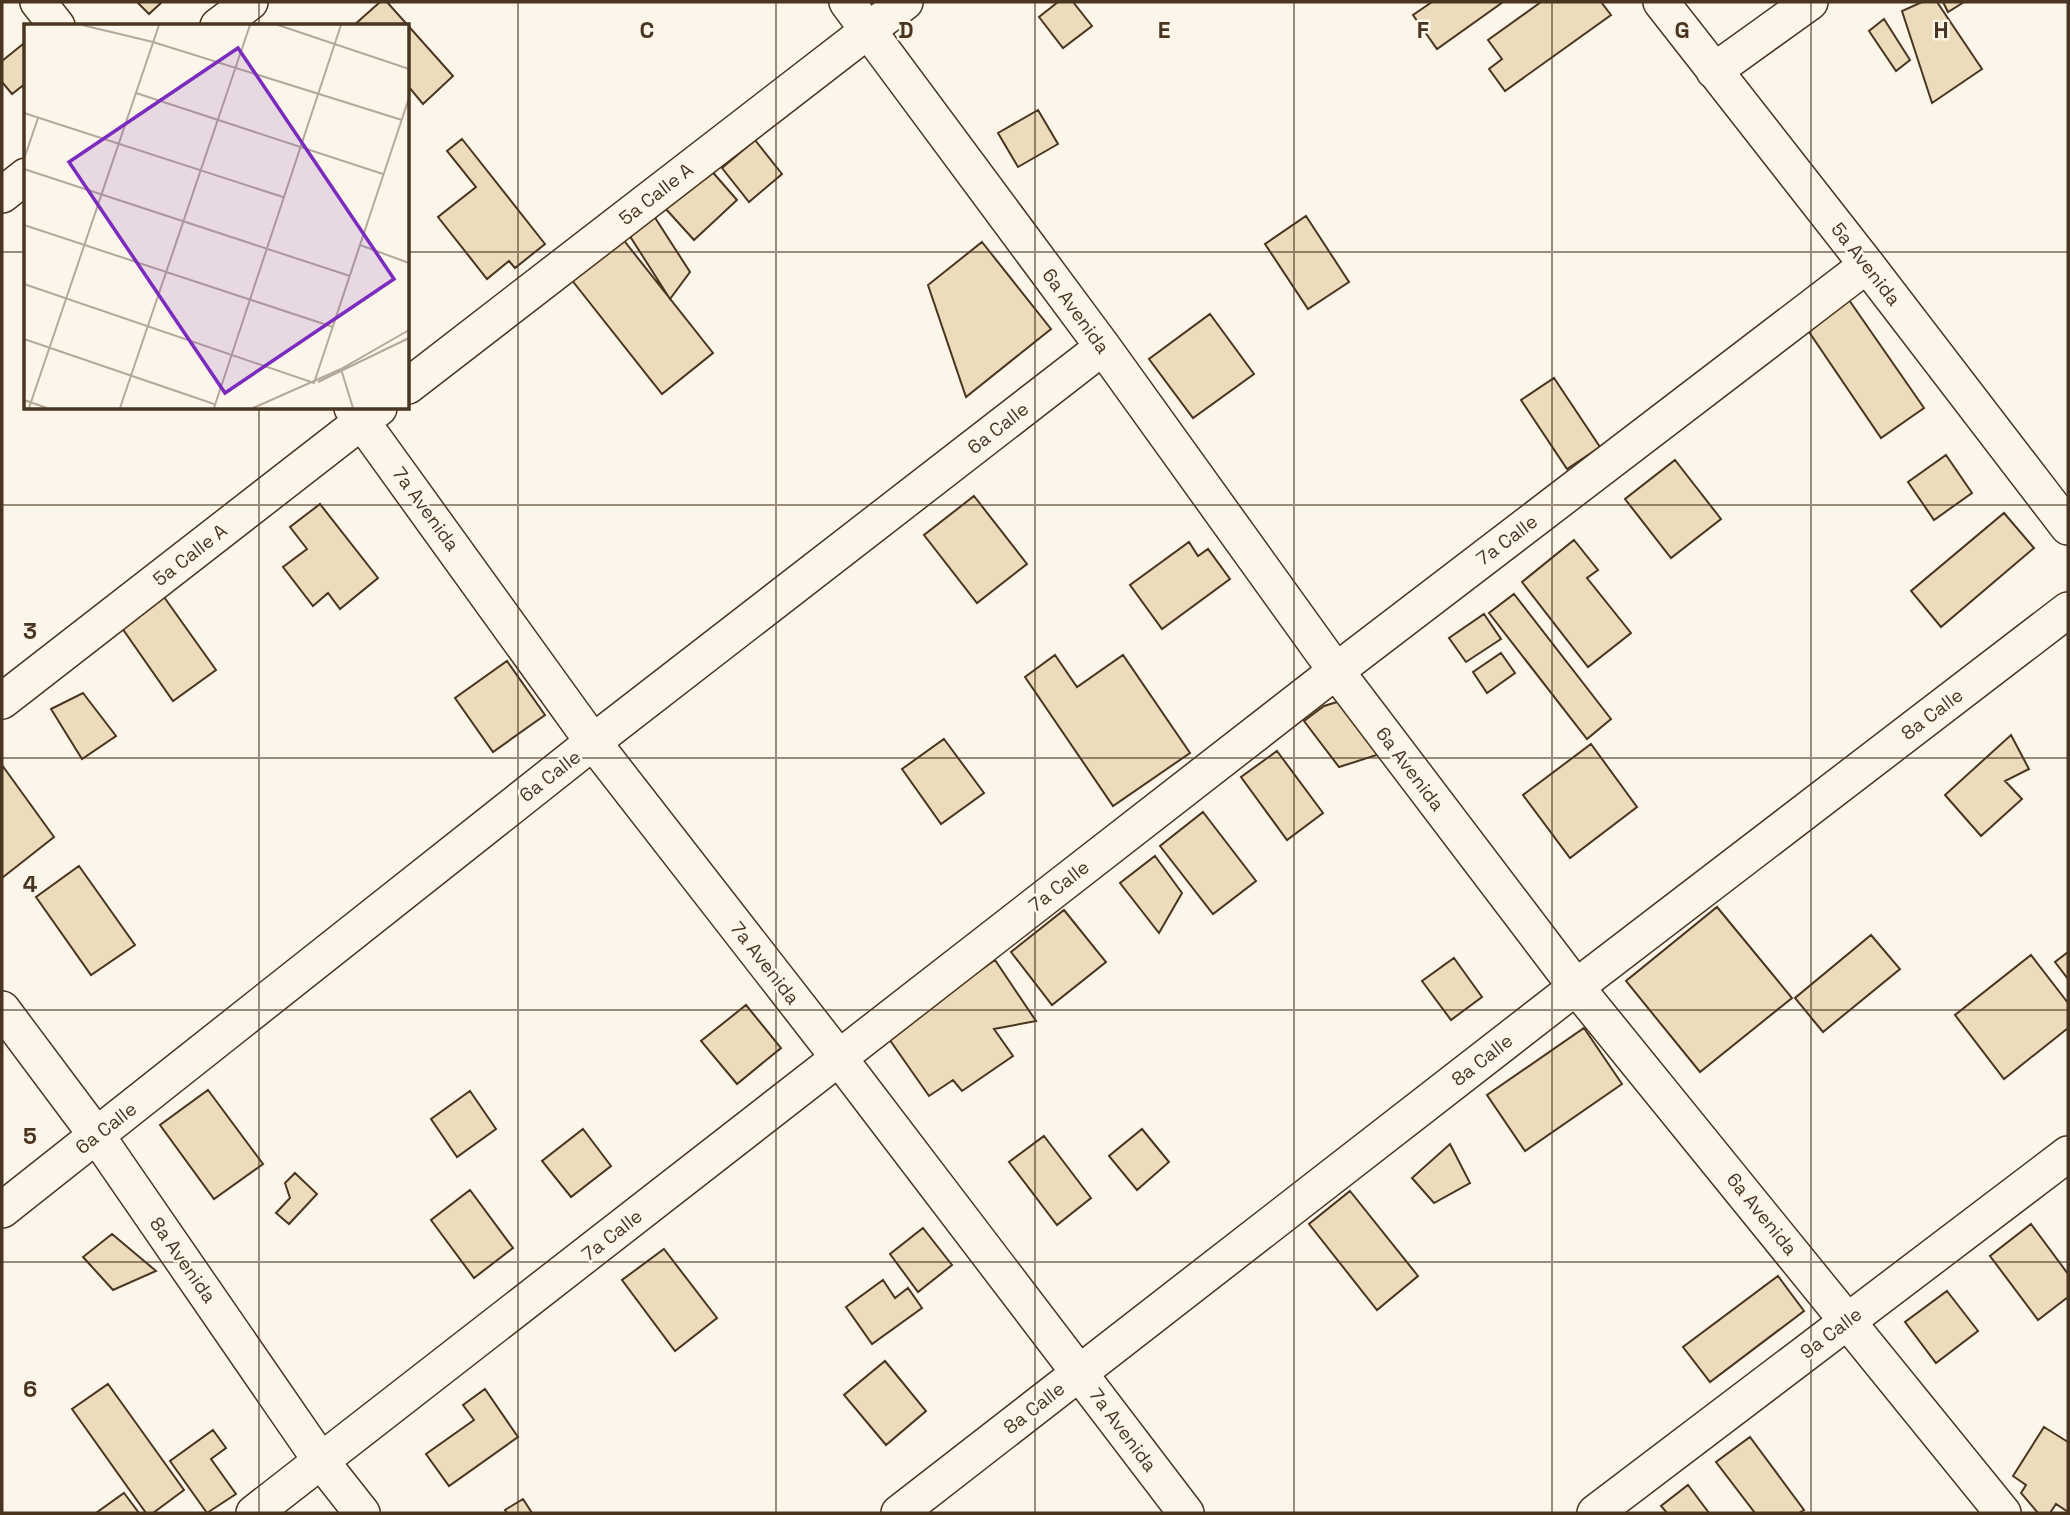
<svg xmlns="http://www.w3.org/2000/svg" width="2070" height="1515" viewBox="0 0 2070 1515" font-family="'Space Grotesk',sans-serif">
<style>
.building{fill:#ecdcbc;stroke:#4a3520;stroke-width:2}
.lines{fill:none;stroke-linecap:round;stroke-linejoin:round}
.minor-casing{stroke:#4a3520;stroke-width:38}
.minor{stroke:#fbf6e9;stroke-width:35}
.grid{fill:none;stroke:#4a3520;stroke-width:2;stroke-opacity:0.55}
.labels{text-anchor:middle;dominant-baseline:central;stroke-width:5;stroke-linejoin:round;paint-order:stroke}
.street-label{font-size:19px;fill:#4a3520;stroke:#fbf6e9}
.inset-road{fill:none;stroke:#b4a999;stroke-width:2}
.view{fill:#7b2cbf;fill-opacity:0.15;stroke:#7b2cbf;stroke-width:3.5}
.inset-edge{fill:none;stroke:#4a3520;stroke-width:3.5}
.grid-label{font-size:23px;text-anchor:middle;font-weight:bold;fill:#4a3520;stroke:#fbf6e9;stroke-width:5;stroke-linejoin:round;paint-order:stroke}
</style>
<rect width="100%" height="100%" fill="#fbf6e9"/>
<path class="building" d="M137,2h25l-13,12z
M380,2h7l66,74 -30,28 -15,-18v-60h-55z
M1058,2h15l19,24 -29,22 -24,-31z
M1432,2h71l-66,47 -24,-34z
M1541,2h60l10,13 -106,76 -16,-22 13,-10 -14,-19z
M1922,2h15l45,67 -50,34 -30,-92z
M1943,2h21l-16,10z
M1884,19l26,41 -14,11 -27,-40z
M23,44l3,3v36l-14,11 -10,-12v-21z
M1038,110l20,34 -40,23 -20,-34z
M462,139l83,105 -30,24 -6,-7 -22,18 -49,-62 38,-30 -29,-36z
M755,140l27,34 -33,28 -27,-34z
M709,168l28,32 -43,40 -29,-32z
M652,213l38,59 -20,27 -44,-69z
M1306,216l43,66 -41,27 -43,-65z
M618,233l95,120 -51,41 -95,-120z
M982,242l69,87 -85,68 -38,-112z
M1849,300l75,108 -43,30 -74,-109z
M1210,314l44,60 -61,44 -44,-59z
M1554,378l46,69 -33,22 -46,-69z
M1946,455l26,38 -38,27 -26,-38z
M1675,460l46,59 -50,39 -46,-59z
M974,496l53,68 -50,39 -53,-68z
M320,504l58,74 -38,31 -12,-16 -15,13 -30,-39 24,-18 -17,-22z
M2004,513l30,35 -93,79 -30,-36z
M1574,540l24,30 -11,8 44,55 -43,34 -66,-85z
M1189,542l9,14 10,-7 22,30 -68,50 -32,-44z
M1514,594l97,125 -24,20 -98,-126z
M164,597l52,73 -43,31 -51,-73z
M1484,614l17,25 -35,23 -17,-24z
M1501,653l14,20 -28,20 -14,-21z
M1055,655l22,32 46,-32 67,98 -77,53 -88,-129z
M507,661l38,54 -52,37 -38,-54z
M83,693l33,43 -34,23 -31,-50z
M1347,699l33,55 -41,13 -35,-46 20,-15z
M2011,735l18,34 -24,12 17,18 -41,37 -36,-41z
M944,739l40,54 -43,31 -39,-55z
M1591,744l46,63 -67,51 -47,-63z
M1277,751l46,62 -36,27 -46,-63z
M2,765l52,72 -52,41z
M1203,812l53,69 -43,33 -53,-68z
M1155,856l27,37 -23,40 -39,-50z
M79,866l56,79 -44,30 -55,-78z
M1717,907l75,91 -92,74 -74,-91z
M1064,910l42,52 -54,43 -41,-53z
M1871,935l29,34 -77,63 -28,-34z
M2068,952v27l-13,-17z
M2031,955l37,48v25l-64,51 -49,-64z
M1454,958l28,39 -31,23 -29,-39z
M995,960l41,61 -42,8 19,27 -51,35 -9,-11 -24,16 -42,-60z
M746,1005l35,43 -44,36 -36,-43z
M1584,1028l38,56 -97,67 -38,-56z
M208,1090l55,74 -49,35 -54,-74z
M470,1091l26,38 -39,28 -26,-38z
M583,1129l28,37 -40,31 -29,-36z
M1142,1129l27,33 -32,28 -28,-34z
M1044,1136l47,62 -34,27 -48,-63z
M1450,1144l20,39 -36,20 -22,-25z
M295,1173l22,21 -28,30 -13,-11 14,-15 -5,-15z
M470,1190l43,58 -39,30 -43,-58z
M1350,1191l68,85 -41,34 -68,-86z
M2031,1224l37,50v23l-30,23 -48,-64z
M923,1228l29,37 -34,27 -28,-38z
M112,1234l44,37 -43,19 -30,-33z
M664,1249l53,69 -42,33 -53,-71z
M1778,1276l26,35 -94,71 -27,-35z
M883,1280l12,18 13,-10 14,20 -50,36 -26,-37z
M1947,1291l31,40 -42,32 -31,-41z
M885,1361l41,50 -40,34 -42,-50z
M108,1384l76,106 -31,23h-7l-74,-104z
M485,1389l33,48 -69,49 -23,-32 48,-34 -11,-15z
M2044,1427l24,15v70l-12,-8 -6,9h-12l-17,-20 5,-8 -13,-9z
M213,1430l13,18 -15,11 25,35 -29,19 -37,-52z
M1750,1437l54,73 -5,3h-44l-39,-51z
M1688,1485l21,28h-42l-6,-7z
M124,1493l15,20h-43z
M523,1499l9,14h-25l-2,-3z"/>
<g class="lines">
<g class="minor-casing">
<path id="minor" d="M38,2l19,24
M847,2l256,345 233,324 240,316 427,526
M1661,2l206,263 201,262
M218,26l32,-24
M1714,71l96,-69
M2,195l24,-19
M408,386l497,-384
M352,408l241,334 246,316 347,455
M2,701l377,-293
M2,1009l95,127 224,325 41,52
M2,1210l591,-468 510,-395
M254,1513l1082,-842 531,-406
M899,1513l677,-526 492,-377
M1595,1513l473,-359"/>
</g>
<use href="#minor" class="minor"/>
</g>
<path class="grid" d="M259,2v24M518,2v1511M776,2v1511M1035,2v1511M1294,2v1511M1552,2v1511M1811,2v1511M2,252h24M408,252h1660M259,408v1105M2,505h2066M2,758h2066M2,1010h2066M2,1262h2066"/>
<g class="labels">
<g class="street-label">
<text transform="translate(656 194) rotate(-38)">5a Calle A</text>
<text transform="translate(1866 264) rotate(52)">5a Avenida</text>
<text transform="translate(1076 311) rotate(54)">6a Avenida</text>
<text transform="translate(998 428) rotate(-38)">6a Calle</text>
<text transform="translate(426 509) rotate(54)">7a Avenida</text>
<text transform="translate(1507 540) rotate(-37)">7a Calle</text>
<text transform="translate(190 555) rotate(-38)">5a Calle A</text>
<text transform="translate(1932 714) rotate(-37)">8a Calle</text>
<text transform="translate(1410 769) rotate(53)">6a Avenida</text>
<text transform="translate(550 776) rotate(-38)">6a Calle</text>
<text transform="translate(1059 886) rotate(-38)">7a Calle</text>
<text transform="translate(765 963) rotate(52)">7a Avenida</text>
<text transform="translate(1482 1060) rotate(-38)">8a Calle</text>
<text transform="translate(106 1128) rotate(-38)">6a Calle</text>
<text transform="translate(1762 1214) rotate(51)">6a Avenida</text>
<text transform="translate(612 1235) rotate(-38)">7a Calle</text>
<text transform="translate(183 1260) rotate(55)">8a Avenida</text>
<text transform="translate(1831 1333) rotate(-37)">9a Calle</text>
<text transform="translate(1034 1408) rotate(-38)">8a Calle</text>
<text transform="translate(1123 1430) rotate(53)">7a Avenida</text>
</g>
</g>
<g transform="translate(24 24)">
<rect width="385" height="385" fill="#fbf6e9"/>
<path class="inset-road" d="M58,1l71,17 249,78M254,1l131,44M112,69l247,81M0,89l259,84M0,135l14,-41M0,145l326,107M0,201l309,102M336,221l49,18M0,260l290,99 95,-285M0,315l190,65M317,345l12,39M294,358l91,-44M0,376l23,8M5,384l130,-383M96,384l130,-383M190,384l127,-383M229,384l88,-39 68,-39"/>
<path class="view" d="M214,24l156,231 -169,114 -156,-231z"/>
<rect width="385" height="385" class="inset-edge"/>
</g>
<g class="grid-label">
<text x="647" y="38">C</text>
<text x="906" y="38">D</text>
<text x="1164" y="38">E</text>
<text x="1423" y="38">F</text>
<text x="1682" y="38">G</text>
<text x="1941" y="38">H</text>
<text x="30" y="639">3</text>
<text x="30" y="892">4</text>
<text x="30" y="1144">5</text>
<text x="30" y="1397">6</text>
</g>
<rect width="2070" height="1515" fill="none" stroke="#4a3520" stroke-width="7"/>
</svg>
